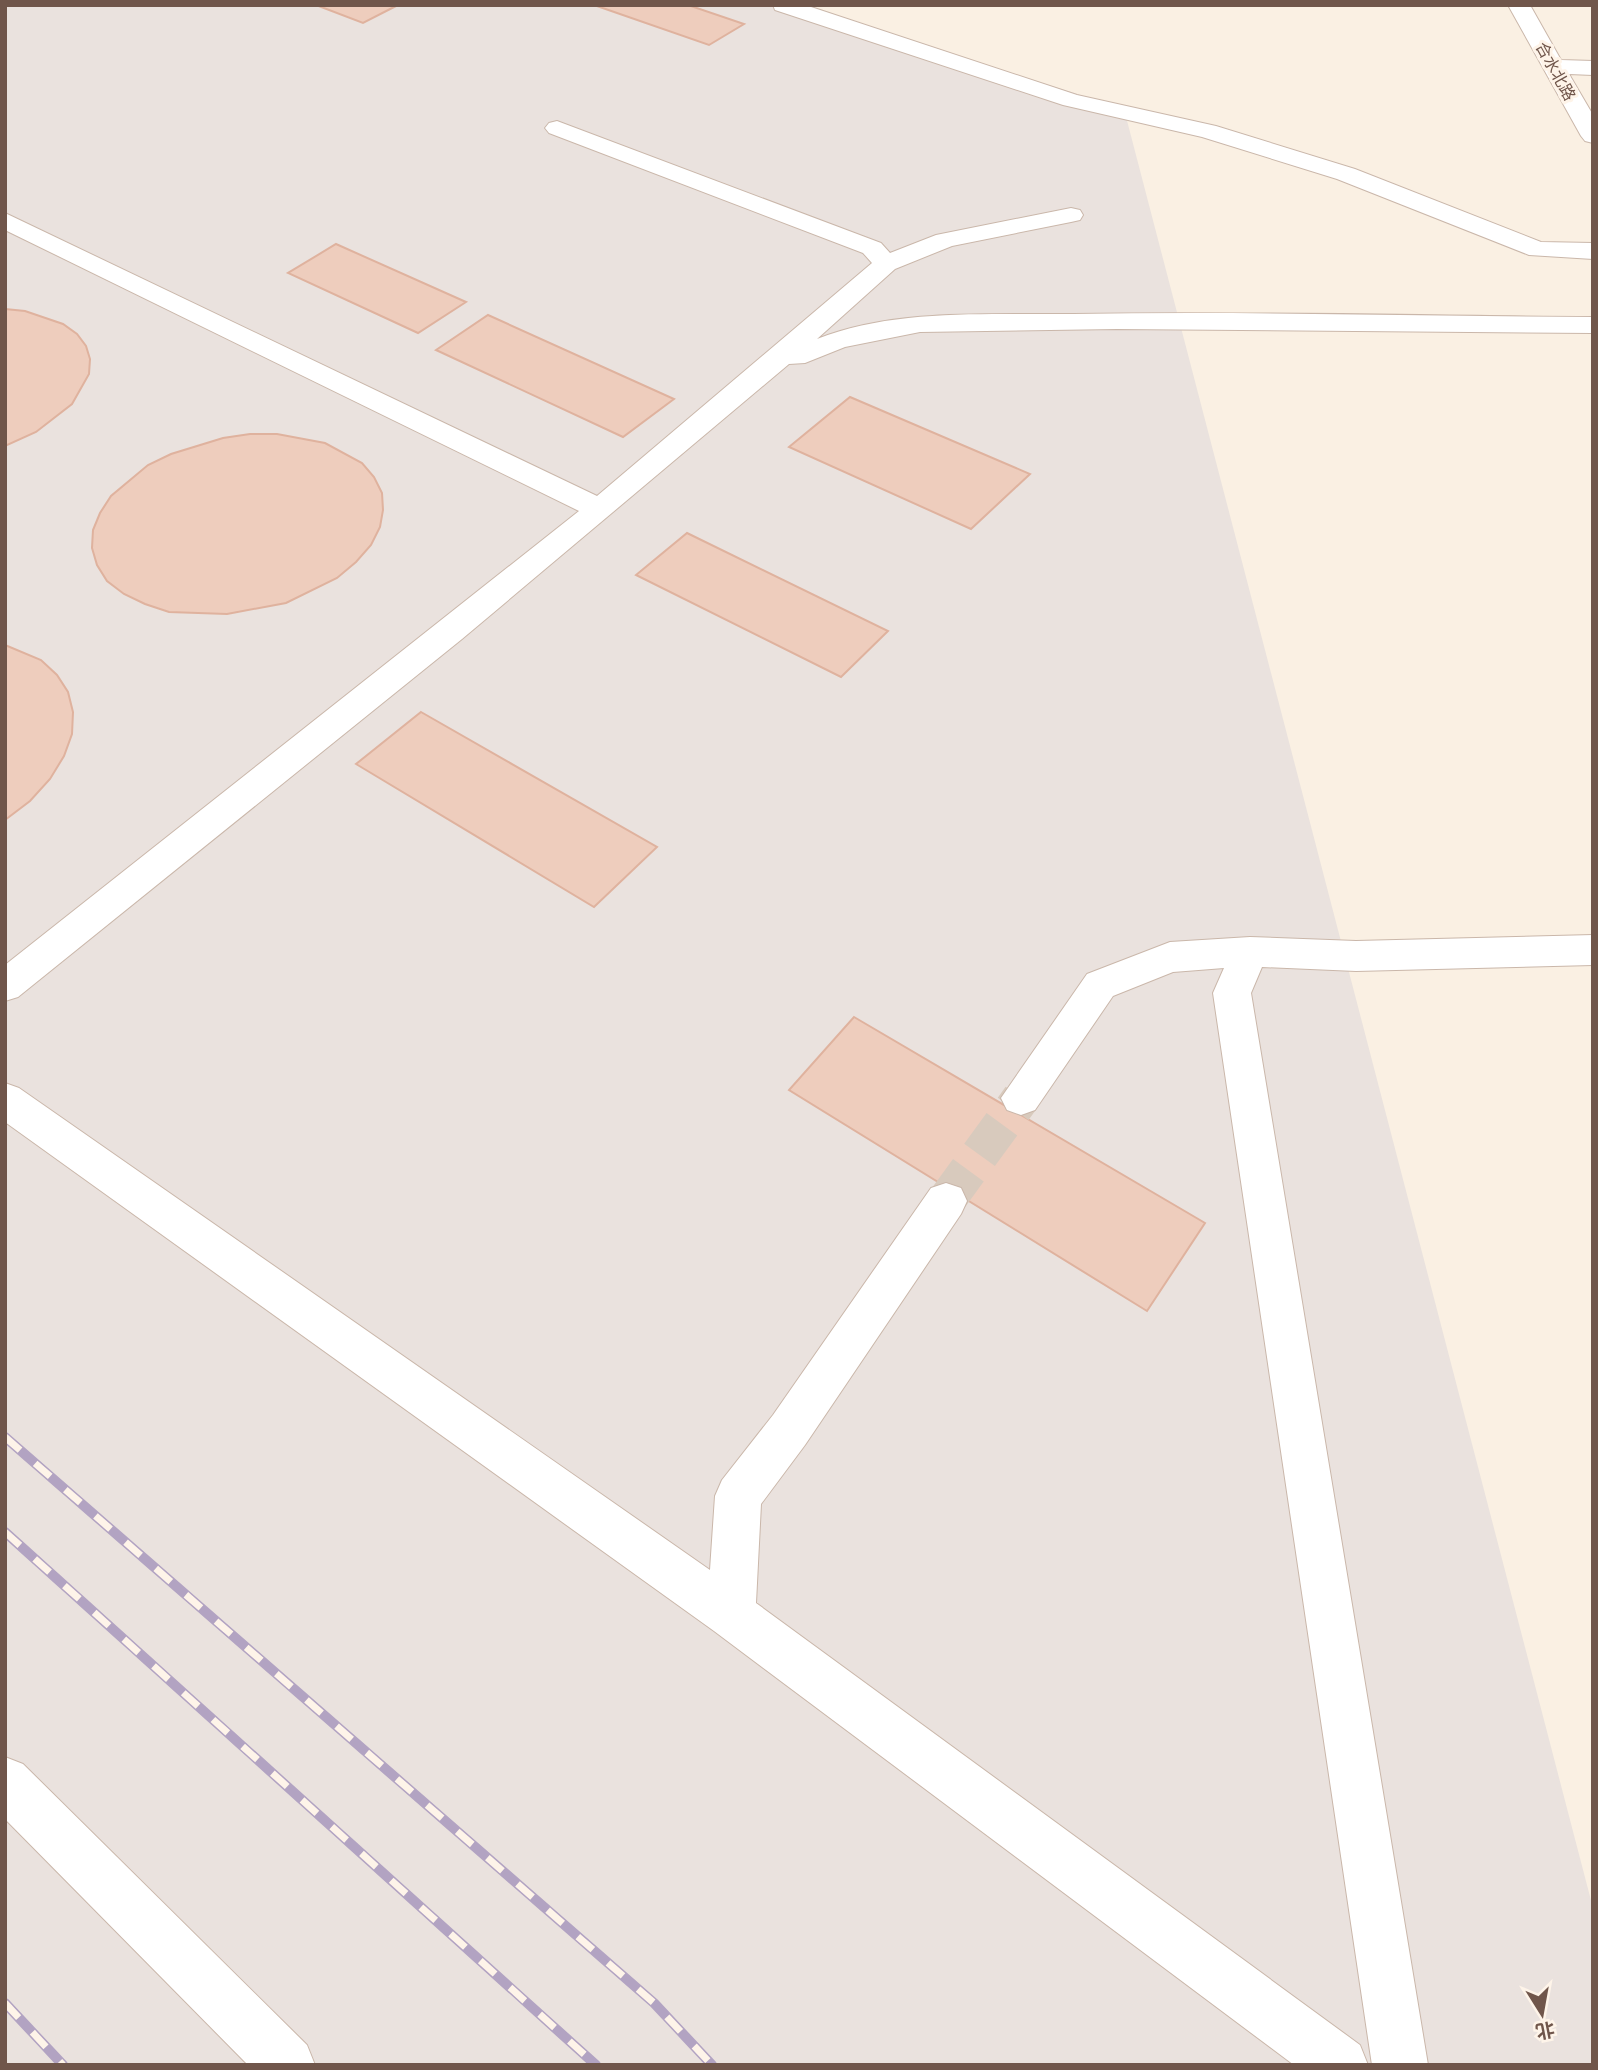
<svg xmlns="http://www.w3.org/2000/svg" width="1598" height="2070" viewBox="0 0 1598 2070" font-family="'IBM Plex Sans','Noto Sans SC',sans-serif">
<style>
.industrial{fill:#eae2de}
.building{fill:#eecdbd;stroke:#dfb29e;stroke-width:2}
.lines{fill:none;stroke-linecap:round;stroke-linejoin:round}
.minor-tunnel{stroke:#d8cabd;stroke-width:38;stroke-dasharray:38 19;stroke-linecap:butt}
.minor-casing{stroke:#cab7aa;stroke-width:2}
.minor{fill:#fff;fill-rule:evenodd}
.rail-casing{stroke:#b2a3c2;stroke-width:10}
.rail{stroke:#fef4e9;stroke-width:7;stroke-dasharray:20;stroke-linecap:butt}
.labels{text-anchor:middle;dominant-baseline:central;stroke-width:6;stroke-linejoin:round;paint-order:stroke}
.far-street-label{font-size:16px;fill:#70564b;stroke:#fef4e9}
</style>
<rect width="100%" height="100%" fill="#faf0e3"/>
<path class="industrial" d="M5,5h794l325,104 469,1799v157h-1588z"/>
<path class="building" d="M316,5h82l-35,18z
M594,5h94l56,19 -35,21z
M336,244l130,58 -48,31 -130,-60z
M5,309l20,2 38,13 14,10 9,12 4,13 -1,15 -17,30 -36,28 -31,14z
M488,315l186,84 -51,38 -187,-87z
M850,397l180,77 -59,55 -182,-82z
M250,434h27l48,9 37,20 12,14 8,16 1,17 -3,17 -9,18 -15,17 -19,16 -51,25 -59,11 -58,-2 -24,-8 -21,-10 -17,-13 -10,-16 -5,-17 1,-18 7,-17 11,-17 37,-31 23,-11 52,-16z
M687,533l201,98 -47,46 -205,-102z
M5,645l36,15 16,15 11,17 5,20 -1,22 -8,22 -14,23 -20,22 -25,19z
M421,712l236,135 -63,60 -238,-143z
M854,1017l351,206 -58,88 -358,-221z"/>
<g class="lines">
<path class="minor-tunnel" d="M946,1201l75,-103"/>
<g class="minor-casing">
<path id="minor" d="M773,5h32l272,90 139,31 139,43 186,73 52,1v16l-64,-4 -192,-76 -135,-42 -139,-32 -288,-95z
M1508,5h22l31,55 32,1v14l-24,-1 24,41v28l-8,-2 -4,-5z
M557,121l324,122 9,10 46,-18 135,-27 9,2 3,5 -3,5 -9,2 -119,24 -57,23 -78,70c78,-31 173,-24 257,-25 172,-3 346,2 519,3v16l-476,-4 -197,3 -75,15 -40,16 -16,1 -327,275 -444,358 -13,4v-36l574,-454 -574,-281v-17l592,283 275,-233 -9,-10 -314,-120 -4,-5 4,-5z
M1593,935v30l-237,6 -94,-4 -11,26 177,1072h-56l-159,-1072 11,-25 -51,4 -60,24 -78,114 -14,5 -14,-5 -6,-12 86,-124 83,-32 80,-5 106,4z
M5,1083l14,5 691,482 5,-74 7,-16 51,-65 158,-227 15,-5 15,5 6,13 -6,13 -156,231 -44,59 -5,99 604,442 8,20h-74l-580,-434 -709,-509z
M5,1757l18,7 284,281 8,20h-67l-243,-246z"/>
</g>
<use href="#minor" class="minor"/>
<g class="rail-casing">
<path id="rail" d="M5,1437l649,566 58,62
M5,1532l591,533
M5,2003l58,62"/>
</g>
<use href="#rail" class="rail"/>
</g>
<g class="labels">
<g class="far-street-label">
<text transform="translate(1556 71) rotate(61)">合水北路</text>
</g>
</g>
<rect width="1598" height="2070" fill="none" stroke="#70564b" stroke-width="14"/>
<g transform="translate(1542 2014) rotate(169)" stroke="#fef4e9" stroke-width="5" paint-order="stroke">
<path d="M0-5L12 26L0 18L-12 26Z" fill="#70564b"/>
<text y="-10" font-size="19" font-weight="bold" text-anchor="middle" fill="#70564b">北</text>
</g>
</svg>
